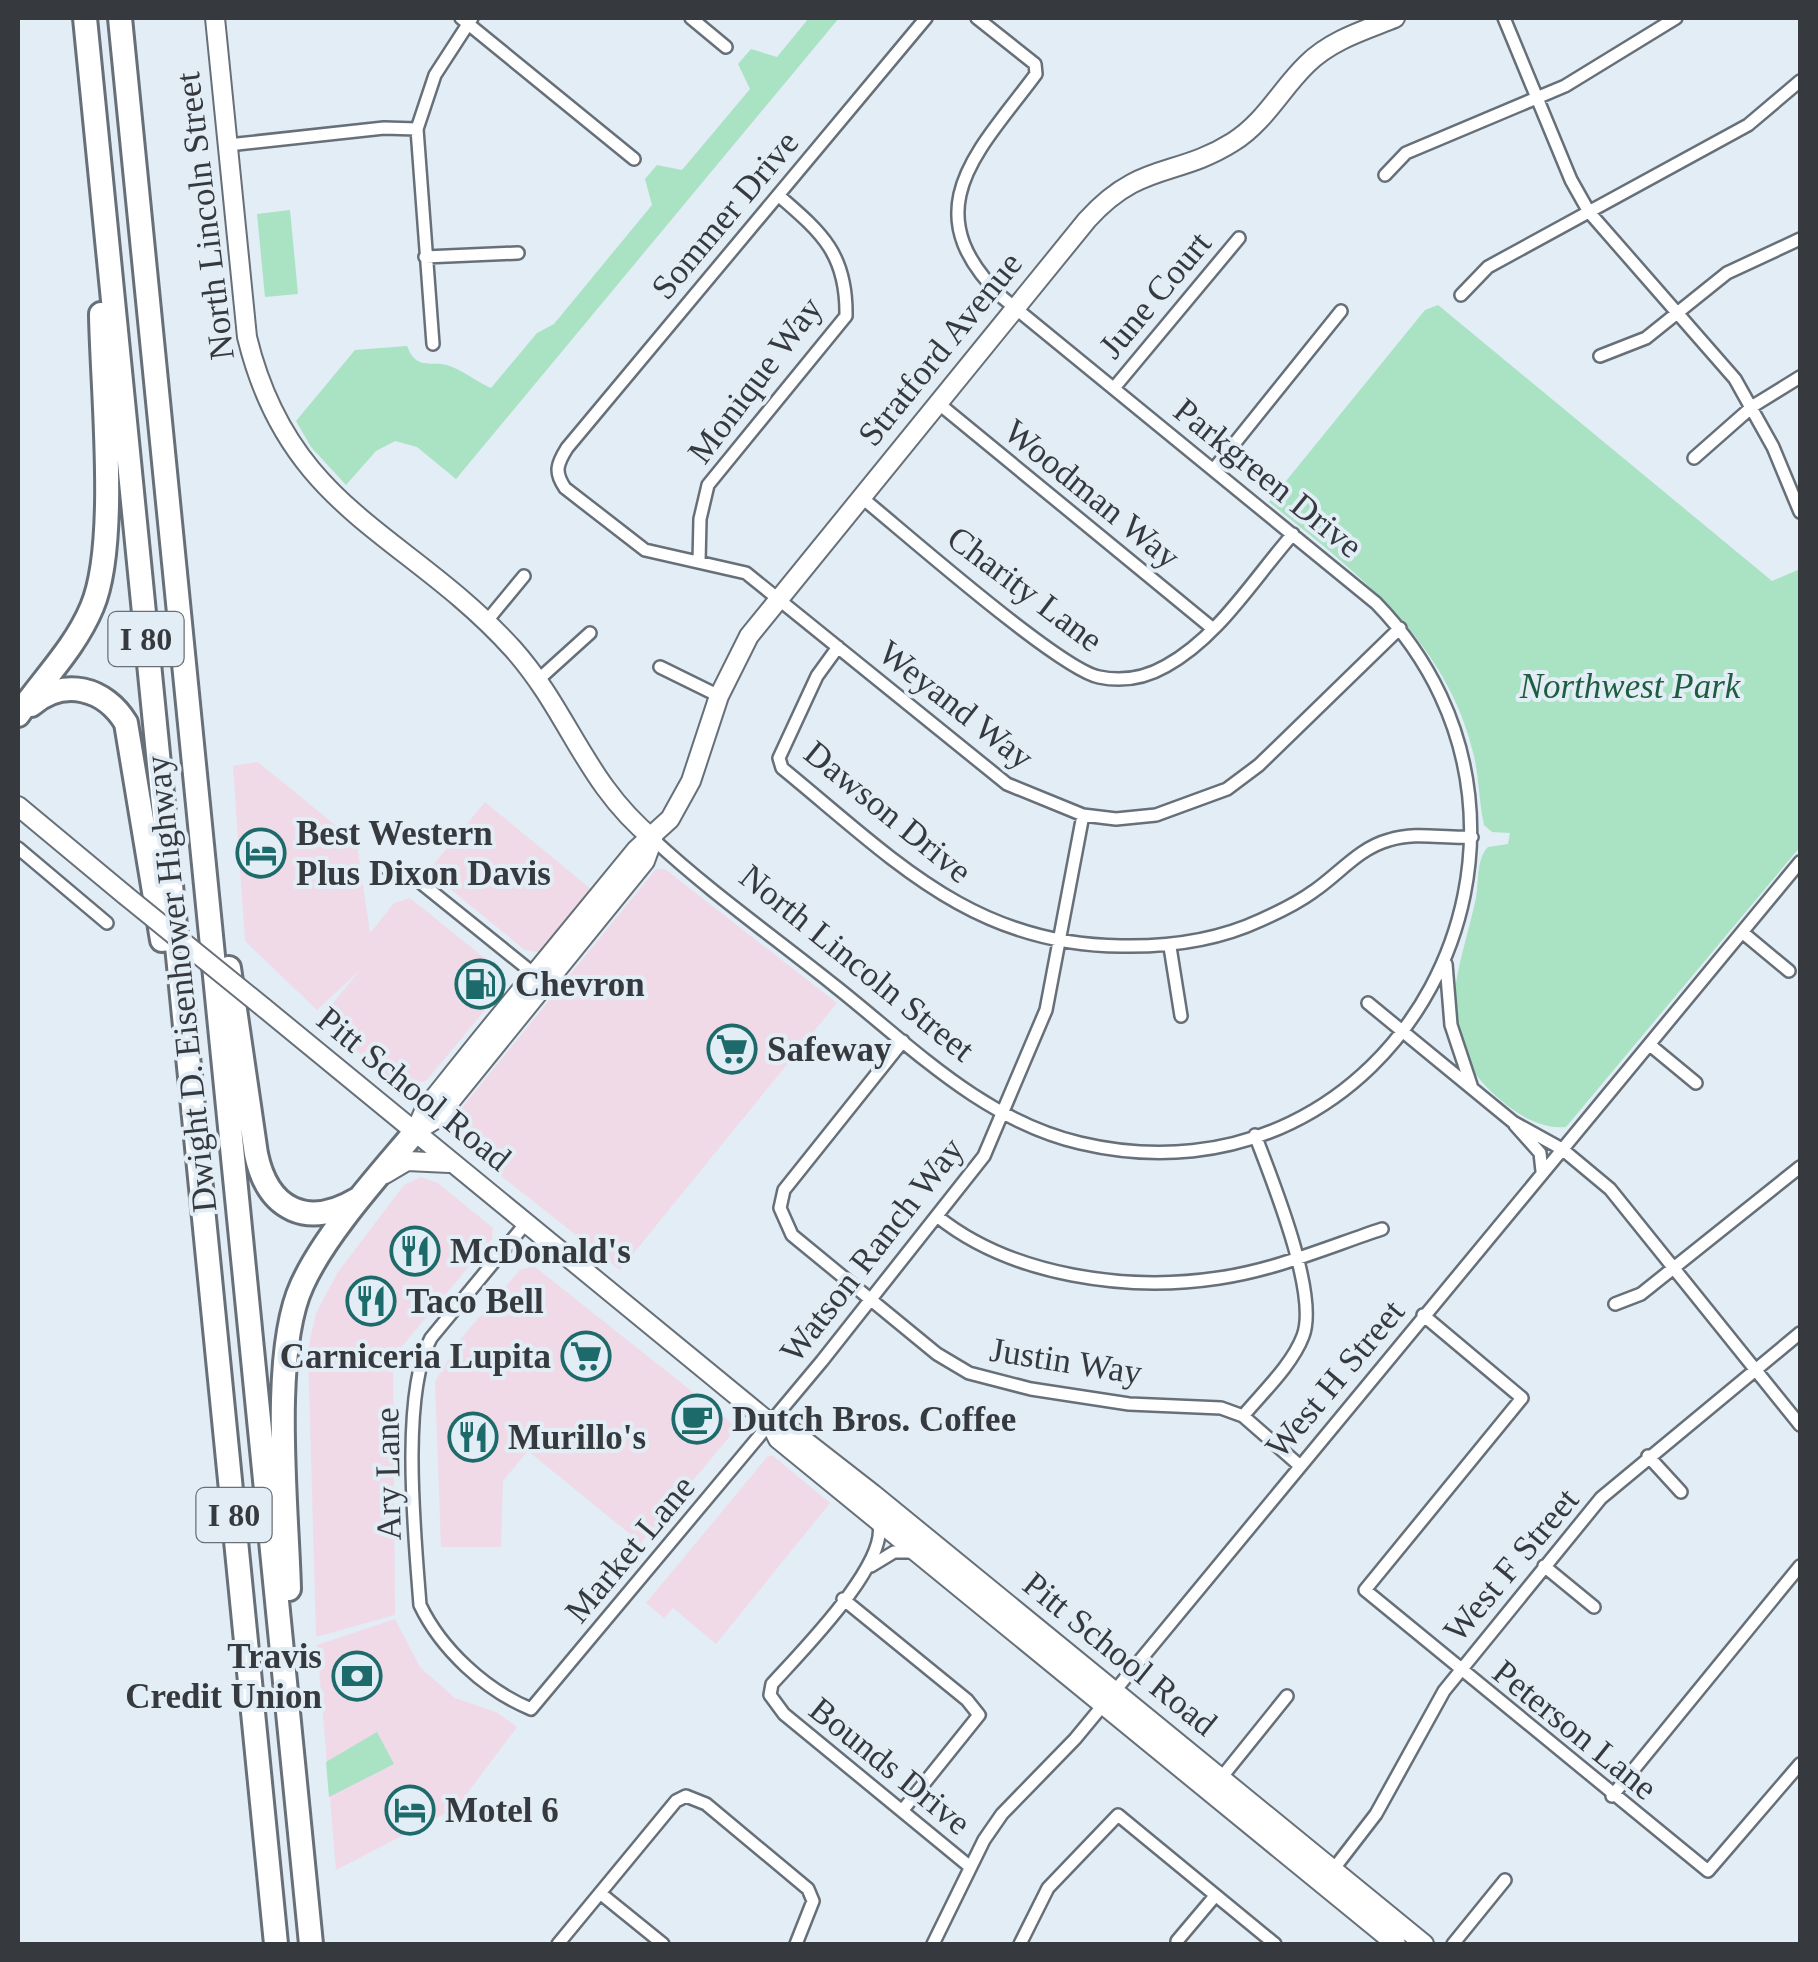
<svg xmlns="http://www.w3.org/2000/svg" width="1818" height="1962" viewBox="0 0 1818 1962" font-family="Georgia,serif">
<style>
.commercial{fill:#f0dae8}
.green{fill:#a9e3c3}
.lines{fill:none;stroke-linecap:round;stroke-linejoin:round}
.street-casing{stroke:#677078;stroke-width:16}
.secondary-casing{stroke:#677078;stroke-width:22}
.highway-casing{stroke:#677078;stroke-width:28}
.street{stroke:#fff;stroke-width:11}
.secondary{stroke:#fff;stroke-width:18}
.highway{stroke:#fff;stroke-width:22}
.secondary-bridge-casing{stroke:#677078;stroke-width:22;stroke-linecap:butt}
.secondary-bridge{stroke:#fff;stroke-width:18}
.labels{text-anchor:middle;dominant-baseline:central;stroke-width:8;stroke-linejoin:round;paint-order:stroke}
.shield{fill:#e2edf6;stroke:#6a7075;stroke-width:2.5}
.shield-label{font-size:32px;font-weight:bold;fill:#363a3e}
.street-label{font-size:35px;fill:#363a3e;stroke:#e2edf6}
.park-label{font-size:35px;font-style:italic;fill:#1f5d41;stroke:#e2edf6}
.poi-label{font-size:35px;font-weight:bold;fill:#363a3e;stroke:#e2edf6;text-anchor:start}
</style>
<rect width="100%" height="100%" fill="#e2edf6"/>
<path class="commercial" d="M258,762l99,81 13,90 24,-30 16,-5 87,70 3,24 -74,89 -30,4 -62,-54 -5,-14 3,-13 28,-34 -43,40 -72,-69 -12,-175z
M485,802l107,88 -53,62 -14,-2 -97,-79z
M656,869h9l172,134 -217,267 -169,-134v-15z
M421,1177l17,6 55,45 -1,11 -99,118 2,258 -79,22 -8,-288 8,-36 22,-41 66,-87z
M534,1266l199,158 2,6 -94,113 -113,-92 -25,30 -2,66h-60l-6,-165 26,-44 59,-68z
M768,1456h5l57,47 -114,141 -43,-36 -9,10 -18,-15z
M395,1619l25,48 35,31 41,14 21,15 -61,81 -120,62 -19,-225z"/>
<path class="green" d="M809,18h30l-383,461 -39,-32 -22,-6 -19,10 -30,34 -35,-38 -15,-26 59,-71 52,-4c9,24 22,15 40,19 14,4 30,17 44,23l46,-55 17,-9 98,-119 -7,-26 12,-14 25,5 68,-81 -12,-25 13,-15 26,8z
M290,210l8,84 -33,3 -8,-83z
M1438,305l334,276 28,-12v278l-234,280c-24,2 -45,-10 -63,-25 -78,-64 -44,-125 -27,-204 3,-16 0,-39 12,-51l20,-3 2,-11 -18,-1 -8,-7c-5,-23 -5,-47 -10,-69 -26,-115 -118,-184 -205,-254l156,-192z
M377,1732l17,32 -65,33 -3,-35z"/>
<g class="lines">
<g class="street-casing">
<path id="street" d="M461,18l173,141
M691,18l35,29
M926,18l-359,430c-10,16 -13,24 -2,40l80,62 101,23 261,211 76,31 33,4 40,-4 71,-26 32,-24 141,-137
M1504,18l67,162 18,32 146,167 38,68 27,65
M228,145l156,-17 33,1
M1385,175l21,-22 159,-67 111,-68
M425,257l93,-4
M1461,295l27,-28 260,-142 52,-44
M433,344l-16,-215 18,-54 37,-57
M1600,356l46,-18 81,-65 73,-34
M1114,388l125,-150
M938,403l274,225
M1694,458l59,-52 47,-29
M1214,469l127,-158
M861,497c42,34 198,172 238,180 24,5 46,1 67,-11 53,-29 88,-88 127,-132
M699,562l1,-43 8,-34 138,-169c1,-62 -24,-83 -68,-121
M486,622l38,-46
M838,647l-21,29 -38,82 3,10c109,89 190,177 339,178 49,1 95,-5 140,-26 18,-8 38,-18 53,-29 25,-17 45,-43 75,-51 28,-9 55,-1 83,-3
M660,667l59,29
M538,680l52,-47
M653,839c57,53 121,98 182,147 76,60 147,134 245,157 316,75 520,-309 296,-540l-373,-305c-92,-88 -24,-147 33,-224l-1,-10 -58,-46
M18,848l89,75
M386,868l24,6 129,104
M1742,932l47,39
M1170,947l11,69
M1446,964l5,61 20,60
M1368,1003l145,119 49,27 48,40 190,236
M903,1041l-119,149 -4,18 12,27 145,119 32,19 62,16 98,15 92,4 22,8 56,49
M1650,1045l46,38
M1515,1125l25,28 2,18
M938,1217c74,59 189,75 281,61 56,-8 109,-31 163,-49
M526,1223l-95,115c-31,55 -16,201 -11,267 21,44 65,85 111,104l291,-348 162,-205 62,-146 37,-195
M1615,1304l26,-10 159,-127
M1423,1315l99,83 -157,192 343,281 92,-107
M1243,1416c20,-24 49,-51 60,-80 16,-42 -31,-156 -48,-201
M1648,1456l33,36
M878,1521c14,40 -78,132 -106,163l-2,11 14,19 185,152
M871,1566l23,-14h18
M1544,1566l50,41
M843,1599l124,101 12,15 -77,96
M1217,1783l70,-87
M1612,1796l188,-230
M1329,1875l47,-61 68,-123 157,-193 199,-165
M600,1893l63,51
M1177,1941l38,-45
M558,1944l118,-143 10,-5 20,8 102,85 5,12 -17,43
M933,1944l51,-104 18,-26 73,-75 725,-877
M1020,1944l28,-56 70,-73 157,129
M1453,1944l52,-64"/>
</g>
<g class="secondary-casing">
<path id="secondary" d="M215,18l32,319c42,174 160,195 266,312 56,63 72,134 140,190
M18,806l107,89
M263,1007l507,416 8,16 618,505
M416,1131l20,-12 209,-258 8,-22
M415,1132l10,-23 52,-65 159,-194 34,-31 21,-38 28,-85 30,-60 338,-416c53,-59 89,-42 146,-78 32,-20 48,-53 74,-78 24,-24 58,-34 88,-46
M385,1174l22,-13 42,2
M770,1423l17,4 86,67 551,450"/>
</g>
<g class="highway-casing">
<path id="highway" d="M85,18l191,1926
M120,18l191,1926
M31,705c33,-28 74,-17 95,18l36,217
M18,715c25,-36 57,-67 74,-108 27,-63 10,-218 9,-293
M229,968l27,186c12,57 52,75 102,45
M289,1589c-2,-80 -19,-235 13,-304 23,-51 77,-110 113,-153"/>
</g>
<use href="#street" class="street"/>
<use href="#secondary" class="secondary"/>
<use href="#highway" class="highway"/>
<g class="secondary-bridge-casing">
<path id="secondary-bridge" d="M125,895l138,112"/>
</g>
<use href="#secondary-bridge" class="secondary-bridge"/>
</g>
<defs>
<g id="hotel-ring" transform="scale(2.5)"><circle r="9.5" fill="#e2edf6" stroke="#1d6a6a" stroke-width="1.5"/><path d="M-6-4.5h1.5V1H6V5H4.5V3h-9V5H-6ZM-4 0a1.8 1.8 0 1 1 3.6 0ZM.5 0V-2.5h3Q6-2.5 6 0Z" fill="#1d6a6a"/></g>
<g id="fuel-ring" transform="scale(2.5)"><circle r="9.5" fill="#e2edf6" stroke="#1d6a6a" stroke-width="1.5"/><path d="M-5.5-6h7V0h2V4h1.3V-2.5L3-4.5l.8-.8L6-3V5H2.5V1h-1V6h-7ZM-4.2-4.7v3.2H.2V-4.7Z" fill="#1d6a6a"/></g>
<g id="supermarket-ring" transform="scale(2.5)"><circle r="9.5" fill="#e2edf6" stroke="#1d6a6a" stroke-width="1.5"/><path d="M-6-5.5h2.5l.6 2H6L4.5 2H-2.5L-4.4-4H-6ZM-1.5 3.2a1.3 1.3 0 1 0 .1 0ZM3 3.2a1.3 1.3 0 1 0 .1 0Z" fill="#1d6a6a"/></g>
<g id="restaurant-ring" transform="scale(2.5)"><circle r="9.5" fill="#e2edf6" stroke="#1d6a6a" stroke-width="1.5"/><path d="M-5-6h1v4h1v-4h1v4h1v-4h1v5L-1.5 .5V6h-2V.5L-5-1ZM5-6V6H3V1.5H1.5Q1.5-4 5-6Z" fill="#1d6a6a"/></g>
<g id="cafe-ring" transform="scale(2.5)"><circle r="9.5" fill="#e2edf6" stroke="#1d6a6a" stroke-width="1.5"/><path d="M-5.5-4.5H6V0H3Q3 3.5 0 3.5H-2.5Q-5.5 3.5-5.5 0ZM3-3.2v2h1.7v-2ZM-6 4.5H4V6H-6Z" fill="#1d6a6a"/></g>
<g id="bank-ring" transform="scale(2.5)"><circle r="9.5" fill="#e2edf6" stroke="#1d6a6a" stroke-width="1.5"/><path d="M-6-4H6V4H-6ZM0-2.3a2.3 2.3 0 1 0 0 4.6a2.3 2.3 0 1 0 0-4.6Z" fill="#1d6a6a"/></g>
</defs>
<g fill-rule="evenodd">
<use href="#hotel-ring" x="261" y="853"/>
<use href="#fuel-ring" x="480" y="984"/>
<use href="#supermarket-ring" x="732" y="1049"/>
<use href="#restaurant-ring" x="415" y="1251"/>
<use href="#restaurant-ring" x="371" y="1301"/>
<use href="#supermarket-ring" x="586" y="1356"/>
<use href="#cafe-ring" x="697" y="1419"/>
<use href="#restaurant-ring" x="473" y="1437"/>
<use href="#bank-ring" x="357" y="1676"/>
<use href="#hotel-ring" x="410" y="1810"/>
</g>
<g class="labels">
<g class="shield">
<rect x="108.5" y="612" width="75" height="54" rx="8"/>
<rect x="196.5" y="1488" width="75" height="54" rx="8"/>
</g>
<g class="shield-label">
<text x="146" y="639">I 80</text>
<text x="234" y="1515">I 80</text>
</g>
<g class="street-label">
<text transform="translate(725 215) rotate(-50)">Sommer Drive</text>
<text transform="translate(205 216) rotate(-97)">North Lincoln Street</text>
<text transform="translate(1155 295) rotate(-50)">June Court</text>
<text transform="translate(940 349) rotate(-51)">Stratford Avenue</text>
<text transform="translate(755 380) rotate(-53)">Monique Way</text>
<text transform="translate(1268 478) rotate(39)">Parkgreen Drive</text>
<text transform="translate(1092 494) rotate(39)">Woodman Way</text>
<text transform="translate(1025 589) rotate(37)">Charity Lane</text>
<text transform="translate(956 705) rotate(38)">Weyand Way</text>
<text transform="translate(888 812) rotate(39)">Dawson Drive</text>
<text transform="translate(857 963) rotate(39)">North Lincoln Street</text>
<text transform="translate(181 984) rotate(-96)">Dwight D. Eisenhower Highway</text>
<text transform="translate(414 1089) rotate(39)">Pitt School Road</text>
<text transform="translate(872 1250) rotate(-52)">Watson Ranch Way</text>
<text transform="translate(1066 1361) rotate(9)">Justin Way</text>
<text transform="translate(1335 1379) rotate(-50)">West H Street</text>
<text transform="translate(388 1474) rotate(-91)">Ary Lane</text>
<text transform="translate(630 1549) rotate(-50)">Market Lane</text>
<text transform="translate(1511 1565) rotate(-50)">West F Street</text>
<text transform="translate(1120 1654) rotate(39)">Pitt School Road</text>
<text transform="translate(1575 1730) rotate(39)">Peterson Lane</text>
<text transform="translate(890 1766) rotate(39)">Bounds Drive</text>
</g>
<g class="park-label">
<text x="1630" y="686">Northwest Park</text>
</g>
<g class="poi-label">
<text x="296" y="833">Best Western<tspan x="296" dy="40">Plus Dixon Davis</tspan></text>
<text x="515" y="984">Chevron</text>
<text x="767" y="1049">Safeway</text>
<text x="450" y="1251">McDonald's</text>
<text x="406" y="1301">Taco Bell</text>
<text x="551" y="1356" text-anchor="end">Carniceria Lupita</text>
<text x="732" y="1419">Dutch Bros. Coffee</text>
<text x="508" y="1437">Murillo's</text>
<text x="322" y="1656" text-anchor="end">Travis<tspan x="322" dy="40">Credit Union</tspan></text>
<text x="445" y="1810">Motel 6</text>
</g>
</g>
<rect width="1818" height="1962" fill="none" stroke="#363a3e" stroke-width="40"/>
</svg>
